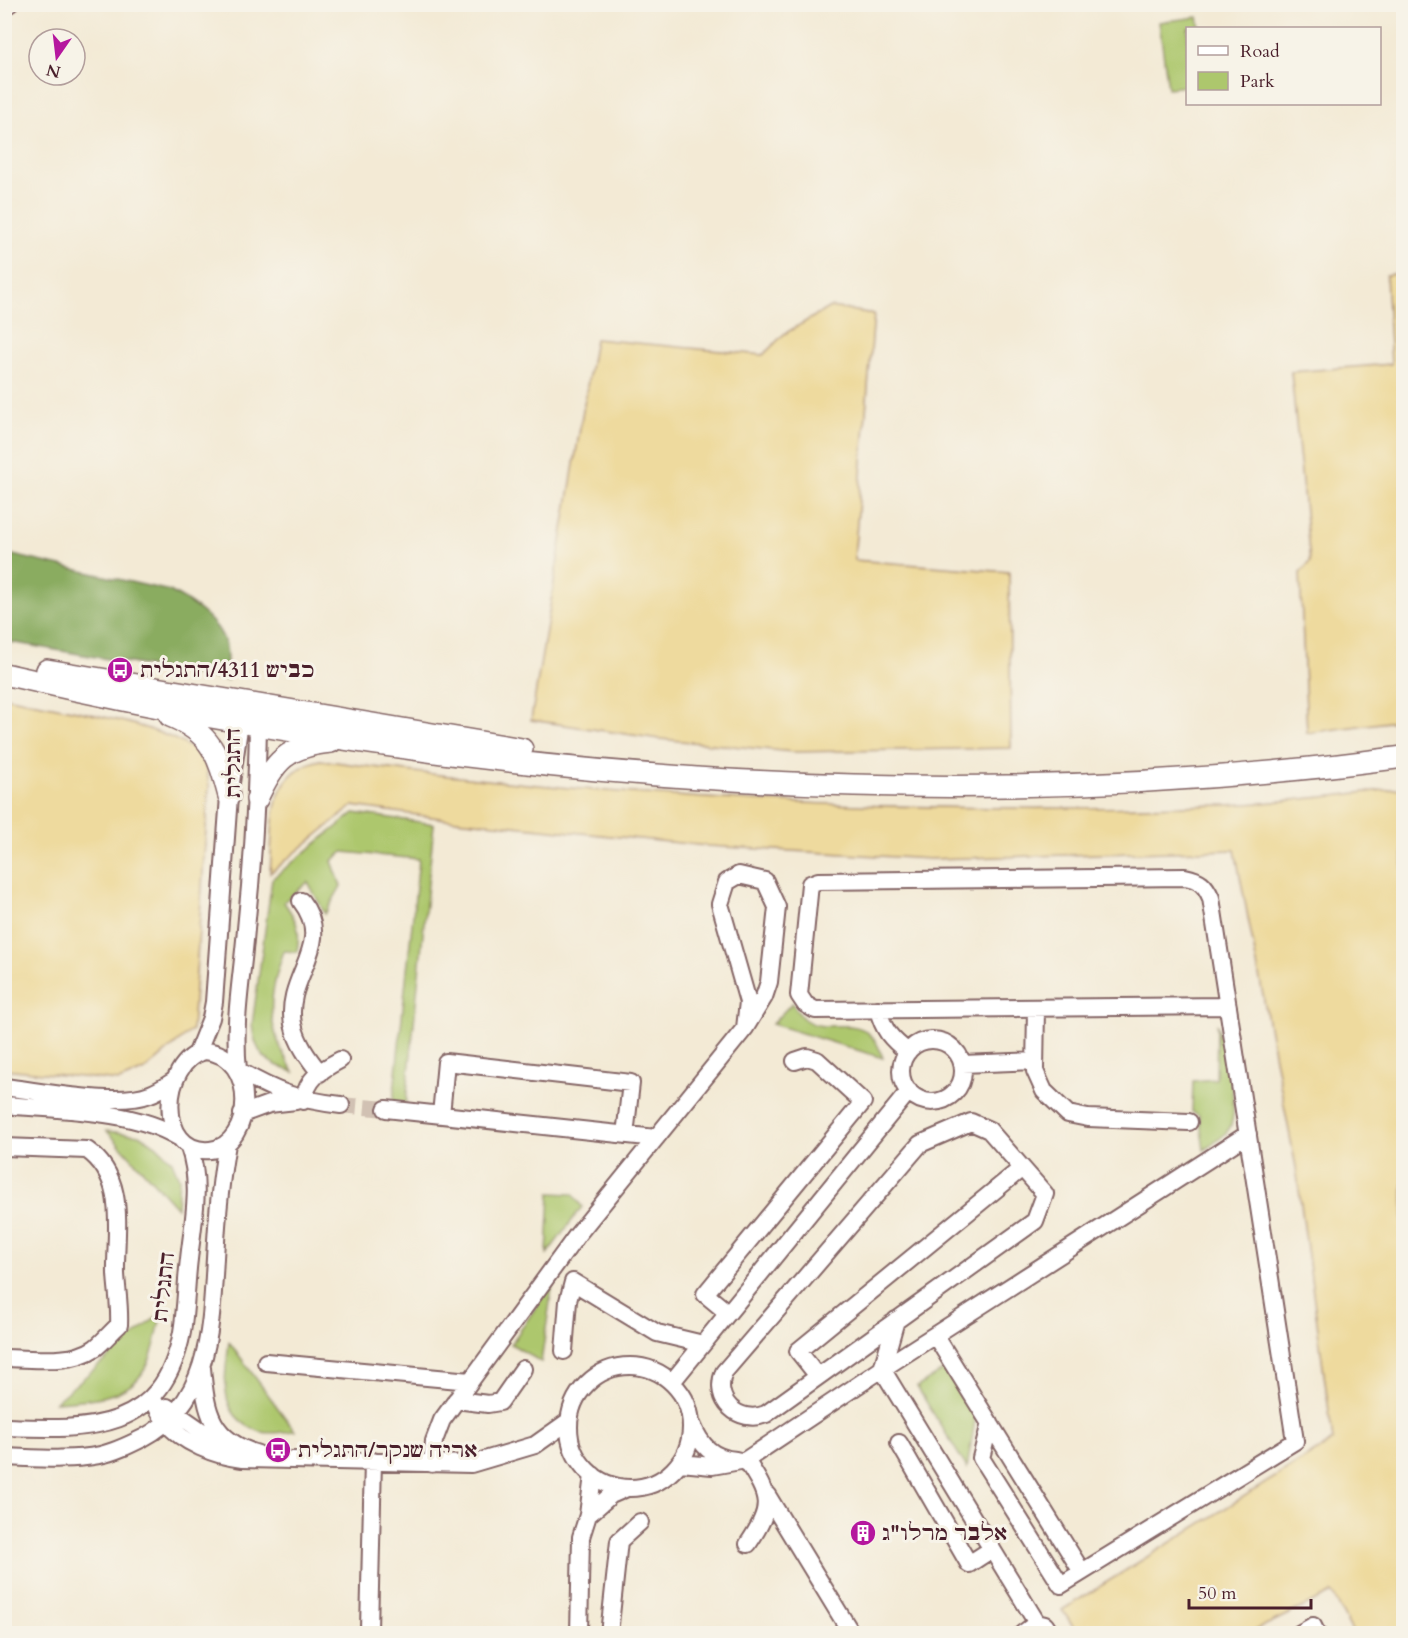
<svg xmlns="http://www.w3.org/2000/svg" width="1408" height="1638" viewBox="0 0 1408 1638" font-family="Cardo,'Frank Ruhl Libre',serif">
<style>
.green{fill:#adc76d;stroke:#7c734c;stroke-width:1.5}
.forest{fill:#8aac60;stroke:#6a6646;stroke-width:1.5}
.sand{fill:#eeda9e;stroke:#9c7c64;stroke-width:1.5}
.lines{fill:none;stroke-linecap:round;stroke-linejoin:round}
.minor-tunnel{stroke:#d1c1b3;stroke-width:16;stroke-dasharray:16 8;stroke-linecap:butt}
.minor-casing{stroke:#856666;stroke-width:20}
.major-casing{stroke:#856666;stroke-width:24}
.minor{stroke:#fff;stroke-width:16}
.major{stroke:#fff;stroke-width:21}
.labels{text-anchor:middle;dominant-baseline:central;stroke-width:6;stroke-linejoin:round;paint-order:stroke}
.poi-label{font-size:21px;font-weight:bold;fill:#4a1f2b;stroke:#f7f3e8;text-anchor:start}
.street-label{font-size:21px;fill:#4a1f2b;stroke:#f7f3e8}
</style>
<rect width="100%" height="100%" fill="#f7f3e8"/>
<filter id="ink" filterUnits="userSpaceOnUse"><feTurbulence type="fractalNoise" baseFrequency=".0167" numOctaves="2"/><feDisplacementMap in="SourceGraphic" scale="12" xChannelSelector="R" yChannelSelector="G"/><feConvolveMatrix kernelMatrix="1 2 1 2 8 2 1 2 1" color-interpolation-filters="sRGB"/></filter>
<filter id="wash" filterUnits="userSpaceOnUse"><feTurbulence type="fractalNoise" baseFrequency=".008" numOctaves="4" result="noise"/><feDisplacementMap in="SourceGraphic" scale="24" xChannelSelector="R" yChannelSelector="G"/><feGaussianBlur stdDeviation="1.35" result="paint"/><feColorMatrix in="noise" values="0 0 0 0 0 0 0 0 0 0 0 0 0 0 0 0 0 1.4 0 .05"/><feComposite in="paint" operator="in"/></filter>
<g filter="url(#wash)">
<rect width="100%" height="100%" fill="#f3ead5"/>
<path class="green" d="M1198,17l2,11h-12l-1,58 -19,2 -9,-66z
M354,813l80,11 -28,279 -13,-2 26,-242 -76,-7 -11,9 9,25 -16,28 -17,-32 -24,20c13,19 17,26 13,50l-13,-1c-17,48 -19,77 10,121 -28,-9 -39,-17 -42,-47l20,-146z
M792,1003c4,5 7,12 12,16 27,20 61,-15 79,39l-111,-34z
M1217,1024c6,26 25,82 12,105 -5,8 -17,15 -25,21l-5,-35 -7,-3 1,-31 23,-2z
M107,1131l33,4 16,10 16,16 7,17 -2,30z
M550,1193l23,1 9,13 -35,47z
M553,1282l-12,80 -30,-18z
M161,1313c-12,78 -32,84 -106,89z
M229,1342l66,89c-10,1 -28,4 -37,0 -42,-16 -33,-54 -29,-89z
M947,1368l29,46 -9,54 -50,-81z"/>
<path class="forest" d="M4,553l166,38c21,12 51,30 56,56 2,10 0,23 1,33l-222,-39z"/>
<path class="sand" d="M1403,273v447l-96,13 -7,-160 10,-11 -19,-190 100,-8 -5,-89z
M830,307l44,7 -20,246 155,12 2,176 -218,4 -133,-13 -129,-19 64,-381 168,16 21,-21z
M5,697c42,9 177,28 198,63 4,6 5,19 6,26l-17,244 -47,40 -26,11 -114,-12z
M320,760c299,41 603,55 904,45 60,-2 120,-11 179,-17v845h-50l-21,-40 -83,40h-171l-16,-23 271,-169 -37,-274 -61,-317 -305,9 -222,-13 -262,-27 -93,-13 -83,67c4,-46 -5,-100 50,-113z"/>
</g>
<g filter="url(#ink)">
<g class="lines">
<path class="minor-tunnel" d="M341,1105l45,4"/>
<g class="minor-casing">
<path id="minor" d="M4,6l5,-2
M254,714l4,10c-1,69 -5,137 -12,205 -4,50 -13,91 -8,141 37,22 60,30 103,35
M301,901c35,45 -17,74 -8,123 4,19 15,34 27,49
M1036,1008l-1,63 9,20 24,23 20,4 101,4
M878,1009c5,21 13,30 30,43
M901 1071a31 31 0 1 1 62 0a31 31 0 1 1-62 0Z
M205,1051c54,4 49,95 5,99 -54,5 -50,-89 -5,-99z
M197,1053l14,-35 3,-16 15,-206 11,-74 6,-9
M962,1064l73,-3
M4,1087c37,4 114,20 146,7 9,-3 17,-9 25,-14
M303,1101c5,-23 16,-30 37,-41
M4,1105c52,5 129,4 174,32
M386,1109l270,29
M242,1114l27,-10 27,-3
M441,1115l5,-53 185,21 -6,52
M971,1122l18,8 56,64 -10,27 -269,193c-27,11 -54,-14 -42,-42l196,-228z
M4,1147l83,3c41,29 28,81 29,124 1,17 4,33 3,51 -8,7 -16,17 -24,23 -25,17 -62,10 -91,10
M728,1313l-23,-19 158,-192 -46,-42 -10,-3 -12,4
M896,1320l-14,49 155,254 -15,11
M935,1335l147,237
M564,1351l4,-50 5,-19 84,51 46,11
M266,1362l204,19
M569 1427a61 61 0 1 1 122 0a61 61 0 1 1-122 0Z
M202,1368c4,45 9,72 56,86
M818,1376l-20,-25 224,-183
M672,1382l237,-291
M152,1397c4,8 8,18 14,25 16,21 50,34 76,37l229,5 64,-19 34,-24
M456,1400l32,4 12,-2 23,-33
M167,1407l39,27 21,9
M990,1423l-9,35 80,127 234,-144c-28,-181 -55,-362 -84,-543 -6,-14 -11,-18 -26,-21l-367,4 -8,3 -11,111 6,9 10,6 413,-4
M692,1424c9,22 20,34 44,36
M4,1427c84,3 159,7 178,-95 4,-24 4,-49 7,-73 4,-37 13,-76 0,-112
M899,1443l70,121 23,-15
M4,1457c32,1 65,4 96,-2 15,-3 29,-10 43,-17 68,-36 68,-112 72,-180 2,-39 5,-76 12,-114
M746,1460c24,38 28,45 2,84
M681,1463l31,3 34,-6 136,-91 366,-235
M432,1464l2,-23 8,-21 136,-186 167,-206 19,-31 5,-15 8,-75 -12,-26 -26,-6 -12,7 -7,22 28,98 -3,26
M767,1495l83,136 -4,3
M588,1515l23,-20 16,-7
M1037,1623l8,2 6,9
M369,1629l4,-168
M579,1634l2,-97 7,-22 5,-40
M609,1634l10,-93 21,-19
M1299,1634l14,-8 4,8"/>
</g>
<g class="major-casing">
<path id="major" d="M47,670l475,79
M4,674c454,105 936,145 1400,83
M170,716c42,17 48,39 59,80
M257,799c17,-38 30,-53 74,-57"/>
</g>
<use href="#minor" class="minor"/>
<use href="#major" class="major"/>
</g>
</g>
<defs>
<g id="bus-disc" transform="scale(1.35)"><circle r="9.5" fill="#b5179e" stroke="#f7f3e8"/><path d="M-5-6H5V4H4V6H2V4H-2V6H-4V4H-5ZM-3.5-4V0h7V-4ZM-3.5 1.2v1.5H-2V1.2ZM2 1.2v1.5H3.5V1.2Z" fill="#fff"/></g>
<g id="building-disc" transform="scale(1.35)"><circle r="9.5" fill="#b5179e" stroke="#f7f3e8"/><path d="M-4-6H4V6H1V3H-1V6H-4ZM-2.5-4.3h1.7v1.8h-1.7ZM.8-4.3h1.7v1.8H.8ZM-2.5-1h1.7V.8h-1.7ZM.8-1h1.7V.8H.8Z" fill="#fff"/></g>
</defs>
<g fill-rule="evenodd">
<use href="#bus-disc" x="120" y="670"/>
<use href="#bus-disc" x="278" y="1450"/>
<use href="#building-disc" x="863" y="1533"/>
</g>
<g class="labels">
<g class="poi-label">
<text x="140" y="670">כביש 4311/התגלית</text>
<text x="298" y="1450">אריה שנקר/התגלית</text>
<text x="882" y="1533">אלבר מרלו"ג</text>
</g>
<g class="street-label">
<text transform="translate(233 763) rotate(-90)">התגלית</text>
<text transform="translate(164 1287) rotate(-84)">התגלית</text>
</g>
</g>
<rect width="1408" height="1638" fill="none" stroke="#f7f3e8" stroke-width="24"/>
<rect x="1186" y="27" width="195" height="78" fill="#f7f3e8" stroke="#b29e9c" stroke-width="1.5"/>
<rect x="1198" y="46" width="30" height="9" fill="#ffffff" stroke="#b29e9c" stroke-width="1.5"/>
<text x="1240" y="57" font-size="18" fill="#4a1f2b">Road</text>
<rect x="1198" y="72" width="30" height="18" fill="#adc76d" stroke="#b29e9c" stroke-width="1.5"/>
<text x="1240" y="87" font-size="18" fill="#4a1f2b">Park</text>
<g transform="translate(57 57) rotate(194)"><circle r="28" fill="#f7f3e8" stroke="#b29e9c" stroke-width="1.5"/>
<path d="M0-4.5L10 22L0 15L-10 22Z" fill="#b5179e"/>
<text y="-9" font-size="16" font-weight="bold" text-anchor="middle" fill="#4a1f2b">N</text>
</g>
<path d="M1189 1599v9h122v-9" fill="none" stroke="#4a1f2b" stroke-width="3"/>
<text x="1198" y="1599" font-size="18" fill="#4a1f2b" stroke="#f7f3e8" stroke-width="4.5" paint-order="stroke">50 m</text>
</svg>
